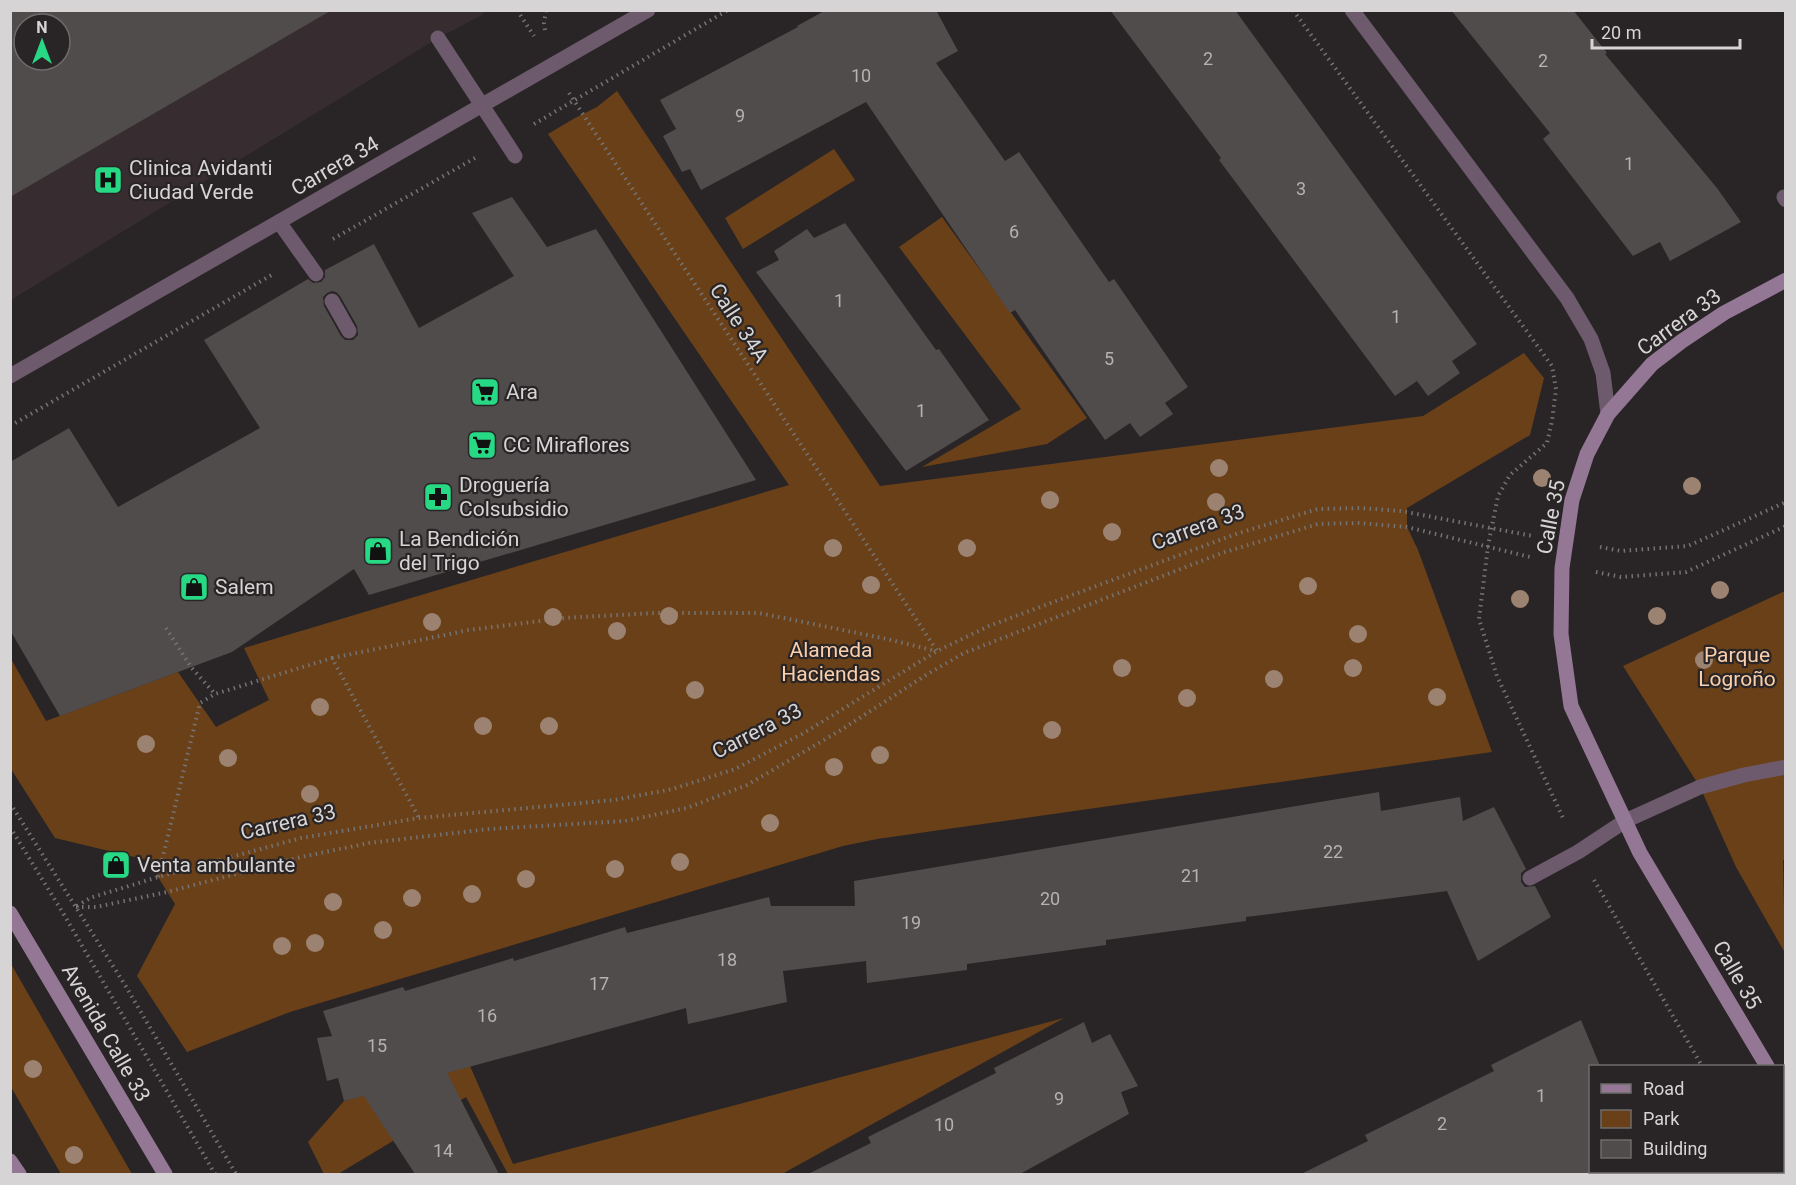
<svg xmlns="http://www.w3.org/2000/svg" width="1796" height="1185" viewBox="0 0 1796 1185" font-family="Roboto,sans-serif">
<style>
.built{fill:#372d30;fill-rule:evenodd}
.green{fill:#6a4018}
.building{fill:#504c4b;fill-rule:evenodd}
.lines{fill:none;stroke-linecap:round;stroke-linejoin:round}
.path{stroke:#767373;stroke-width:4;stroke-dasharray:1.5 4.5;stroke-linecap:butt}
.lane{stroke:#6d5a6c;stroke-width:15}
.street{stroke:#6d5a6c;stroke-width:15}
.secondary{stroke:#947794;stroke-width:15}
.tree{fill:#9c8270}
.labels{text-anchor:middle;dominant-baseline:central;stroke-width:4.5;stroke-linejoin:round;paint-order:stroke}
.number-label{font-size:18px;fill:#b4b2b2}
.street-label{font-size:21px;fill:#d6d4d4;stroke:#292526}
.poi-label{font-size:21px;fill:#d6d4d4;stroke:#292526;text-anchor:start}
.park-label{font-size:21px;fill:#facfac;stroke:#292526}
</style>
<rect width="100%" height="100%" fill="#292526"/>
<path class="built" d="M482,10l2,4 -46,24 -427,262v-289zM24,24h36v36h-36z"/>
<path class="green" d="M617,91l263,395 543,-70 101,-63 20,25 -14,57 -123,73v19l11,23 74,202 -615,87 -34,7 -553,166 -103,40 -50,-76 38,-72 -17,-27 -7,-16 -96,-23 -44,-69 -1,-112 36,64 132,-49 38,55 53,-27 -25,-52 545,-163 -241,-351 27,-16 22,-11z
M834,149l21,31 -112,69 -18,-31z
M942,217l145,201 -40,26 -125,23 99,-58 -122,-162z
M1785,591l1,269h-3l2,93 -49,-86 -36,-80 -77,-121z
M11,964l121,210h-71l-50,-87z
M1064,1018l-282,156h-274l-42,-77 -128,77h-14l-16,-32 36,-41 126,-35 43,98z"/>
<path class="building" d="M10,10h322l-322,187zM24,24h36v36h-36z
M826,10h110l22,41 -22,12 69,98 14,-9 90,130 5,-3 74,108 -23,16 8,11 -33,23 -10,-14 -25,17 -90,-130 -5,3 -144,-211 -165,88 -11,-21 -8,3 -19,-36 13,-7 -16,-29 138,-73 -1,-1z
M1110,10h125l242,334 -25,17 8,12 -32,23 -11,-15 -22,15 -176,-236 2,-2z
M1451,10h122l34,43 -2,1 112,134 24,34 -71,39 -10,-19 -27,14 -90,-117 7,-6z
M512,197l35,50 49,-18 160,251 -387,115 -15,-26 -122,83 -172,64 -50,-86v-168l59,-34 49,79 142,-79 -56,-88 104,-61 5,4 8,-1 4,-5v-7l49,-26 45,84 95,-52 -42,-63zM332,291l4,1 4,4 17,30 1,9 -5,5h-8l-4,-4 -17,-30 -1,-9 4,-4z
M845,223l91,127 3,-1 50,71 -83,51 -150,-199 23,-12 -5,-9 33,-22 7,9z
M1379,792l2,19 79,-14 3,24 31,-14 32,62 -5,4v9l4,5 10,-1 16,31 -73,44 -31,-70 -201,26v4l-140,19v5l-139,19v6l-100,13 -1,-22 -83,10 4,31 -99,22 -2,-16 -239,65 52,101h-84l-51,-78 -20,5 -6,-23 -11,3 -10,-43 15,-2 -9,-25 80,-24 2,4 108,-33 1,3 111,-34 2,6 142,-36 2,9h84l-1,-25z
M1581,1020l19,46h-10v108h-289l67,-33 -3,-6 129,-64 -3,-6z
M1084,1022l8,21 18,-9 28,52 -17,6 8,22 -109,60h-212l63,-31 -3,-6 128,-64 -2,-5z"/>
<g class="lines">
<path class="path" d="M517,10l17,26
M1293,10l259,356 4,23 -4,32 -5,22 -37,32 -12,21 -10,50 -9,73 18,57 67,144
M545,30l-1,-7 2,-13
M569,93l368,558
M534,124l194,-114
M333,239l142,-81
M10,426l265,-153
M1600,547l21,4 67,-5 98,-44
M1596,572l25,5 65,-5 100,-46
M166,628l25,39 24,27
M332,658l137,-28 95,-12 91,-5h104l128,26 49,12
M10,803l115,182 111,189
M10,827l53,86 152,261
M158,877l42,-174 15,-9 117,-36 87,160
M1594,880l108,186
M77,906l13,-8 68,-21 143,-39 118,-20 195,-18 59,-11 62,-20 67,-35 135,-83 52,-25 247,-92 82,-25 43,-1 40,3 132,25
M76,907h20l71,-15 134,-35 68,-14 120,-14 136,-8 62,-13 60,-23 94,-55 85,-55 38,-22 258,-100 96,-29 41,-1 48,4 123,30
M1763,1172l2,2"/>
<path class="lane" d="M438,38l77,118
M1784,197l2,3
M279,222l37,52
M332,301l17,30
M1530,878l48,-26 47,-31 75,-34 44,-12 42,-8"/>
<path class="street" d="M1352,10l215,288 24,41 12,34 5,41
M10,376l638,-366"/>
<path class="secondary" d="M10,913l155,261
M1767,1066l-127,-213 -69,-147 -10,-72 1,-66 10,-68 15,-46 21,-40 44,-50 30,-23 42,-28 62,-33
M1782,1093l4,5
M10,1161l9,13"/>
</g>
<g class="tree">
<circle cx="1219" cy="468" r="9"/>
<circle cx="1542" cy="478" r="9"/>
<circle cx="1692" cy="486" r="9"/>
<circle cx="1050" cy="500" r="9"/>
<circle cx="1216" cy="502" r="9"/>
<circle cx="1112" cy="532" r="9"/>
<circle cx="833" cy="548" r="9"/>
<circle cx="967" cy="548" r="9"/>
<circle cx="871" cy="585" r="9"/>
<circle cx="1308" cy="586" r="9"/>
<circle cx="1720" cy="590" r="9"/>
<circle cx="1520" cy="599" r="9"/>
<circle cx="669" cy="616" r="9"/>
<circle cx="1657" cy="616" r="9"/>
<circle cx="553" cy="617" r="9"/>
<circle cx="432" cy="622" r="9"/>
<circle cx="617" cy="631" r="9"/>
<circle cx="1358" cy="634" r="9"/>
<circle cx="1704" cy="660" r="9"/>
<circle cx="1122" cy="668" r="9"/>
<circle cx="1353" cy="668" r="9"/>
<circle cx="1274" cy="679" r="9"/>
<circle cx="695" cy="690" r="9"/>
<circle cx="1437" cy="697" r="9"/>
<circle cx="1187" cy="698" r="9"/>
<circle cx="320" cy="707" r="9"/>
<circle cx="483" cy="726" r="9"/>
<circle cx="549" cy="726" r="9"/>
<circle cx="1052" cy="730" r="9"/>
<circle cx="146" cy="744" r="9"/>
<circle cx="880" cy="755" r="9"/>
<circle cx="228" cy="758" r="9"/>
<circle cx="834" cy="767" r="9"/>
<circle cx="310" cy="794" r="9"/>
<circle cx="770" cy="823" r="9"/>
<circle cx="680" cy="862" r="9"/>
<circle cx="615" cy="869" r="9"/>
<circle cx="526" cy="879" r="9"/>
<circle cx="472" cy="894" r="9"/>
<circle cx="412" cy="898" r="9"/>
<circle cx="333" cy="902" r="9"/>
<circle cx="383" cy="930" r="9"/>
<circle cx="315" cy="943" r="9"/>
<circle cx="282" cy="946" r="9"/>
<circle cx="33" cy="1069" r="9"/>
<circle cx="74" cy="1155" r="9"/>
</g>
<defs>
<g id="hospital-square" transform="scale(1.5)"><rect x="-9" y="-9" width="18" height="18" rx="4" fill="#27d885" stroke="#292526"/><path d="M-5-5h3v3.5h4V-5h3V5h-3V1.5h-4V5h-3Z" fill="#111"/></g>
<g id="supermarket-square" transform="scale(1.5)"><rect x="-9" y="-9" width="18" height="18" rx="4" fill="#27d885" stroke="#292526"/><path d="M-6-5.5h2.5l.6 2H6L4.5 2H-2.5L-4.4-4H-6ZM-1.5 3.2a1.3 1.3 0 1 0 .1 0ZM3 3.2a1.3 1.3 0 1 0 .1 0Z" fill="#111"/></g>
<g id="pharmacy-square" transform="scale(1.5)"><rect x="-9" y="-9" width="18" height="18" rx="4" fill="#27d885" stroke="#292526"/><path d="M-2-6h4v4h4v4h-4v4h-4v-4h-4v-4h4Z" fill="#111"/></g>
<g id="shop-square" transform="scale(1.5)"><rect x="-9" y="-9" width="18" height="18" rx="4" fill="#27d885" stroke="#292526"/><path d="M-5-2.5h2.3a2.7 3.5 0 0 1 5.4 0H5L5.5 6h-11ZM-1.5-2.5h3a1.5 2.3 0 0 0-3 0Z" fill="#111"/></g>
</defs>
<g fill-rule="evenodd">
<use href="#hospital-square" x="108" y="180"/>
<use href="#supermarket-square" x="485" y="392"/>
<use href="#supermarket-square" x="482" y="445"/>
<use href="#pharmacy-square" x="438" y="497"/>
<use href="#shop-square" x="378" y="551"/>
<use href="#shop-square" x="194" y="587"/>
<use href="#shop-square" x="116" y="865"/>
</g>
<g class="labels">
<g class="number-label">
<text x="1208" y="58">2</text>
<text x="1543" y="60">2</text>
<text x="861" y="75">10</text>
<text x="740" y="115">9</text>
<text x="1629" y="163">1</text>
<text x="1301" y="188">3</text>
<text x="1014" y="231">6</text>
<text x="839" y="300">1</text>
<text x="1396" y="316">1</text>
<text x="1109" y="358">5</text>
<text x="921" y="410">1</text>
<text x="1333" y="851">22</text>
<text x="1191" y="875">21</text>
<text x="1050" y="898">20</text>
<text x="911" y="922">19</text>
<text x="727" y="959">18</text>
<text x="599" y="983">17</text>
<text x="487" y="1015">16</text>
<text x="377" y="1045">15</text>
<text x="1541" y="1095">1</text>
<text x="1059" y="1098">9</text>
<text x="1442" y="1123">2</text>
<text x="944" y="1124">10</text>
<text x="443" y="1150">14</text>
</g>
<g class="street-label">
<text transform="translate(335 166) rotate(-30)">Carrera 34</text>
<text transform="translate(1679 322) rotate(-36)">Carrera 33</text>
<text transform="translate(739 323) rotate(57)">Calle 34A</text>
<text transform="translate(1551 517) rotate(-79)">Calle 35</text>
<text transform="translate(1198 527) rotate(-20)">Carrera 33</text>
<text transform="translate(757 731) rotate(-27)">Carrera 33</text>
<text transform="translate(288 822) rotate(-13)">Carrera 33</text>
<text transform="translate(1737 975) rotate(60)">Calle 35</text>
<text transform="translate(106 1033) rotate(60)">Avenida Calle 33</text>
</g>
<g class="poi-label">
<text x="129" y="168">Clinica Avidanti<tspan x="129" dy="24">Ciudad Verde</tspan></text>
<text x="506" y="392">Ara</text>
<text x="503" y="445">CC Miraflores</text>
<text x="459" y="485">Droguería<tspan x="459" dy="24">Colsubsidio</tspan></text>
<text x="399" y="539">La Bendición<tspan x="399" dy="24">del Trigo</tspan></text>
<text x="215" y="587">Salem</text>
<text x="137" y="865">Venta ambulante</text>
</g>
<g class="park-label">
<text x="831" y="650">Alameda<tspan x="831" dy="24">Haciendas</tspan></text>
<text x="1737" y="655">Parque<tspan x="1737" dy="24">Logroño</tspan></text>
</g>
</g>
<rect width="1796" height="1185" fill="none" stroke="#d6d4d4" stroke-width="24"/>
<rect x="1589" y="1065" width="195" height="108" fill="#292526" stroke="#6e6b6c" stroke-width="1.5"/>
<rect x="1601" y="1084" width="30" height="9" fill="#947794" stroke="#6e6b6c" stroke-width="1.5"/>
<text x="1643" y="1095" font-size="18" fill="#d6d4d4">Road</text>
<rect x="1601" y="1110" width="30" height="18" fill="#6a4018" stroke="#6e6b6c" stroke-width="1.5"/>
<text x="1643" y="1125" font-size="18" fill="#d6d4d4">Park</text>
<rect x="1601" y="1140" width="30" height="18" fill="#504c4b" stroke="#6e6b6c" stroke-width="1.5"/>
<text x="1643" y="1155" font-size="18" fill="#d6d4d4">Building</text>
<g transform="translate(42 42)"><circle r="28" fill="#292526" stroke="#6e6b6c" stroke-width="1.5"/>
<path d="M0-4.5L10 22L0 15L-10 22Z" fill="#27d885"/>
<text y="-9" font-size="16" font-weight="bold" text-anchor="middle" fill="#d6d4d4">N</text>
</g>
<path d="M1592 39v9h148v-9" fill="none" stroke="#d6d4d4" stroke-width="3"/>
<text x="1601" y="39" font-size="18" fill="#d6d4d4" stroke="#292526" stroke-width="4.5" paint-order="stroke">20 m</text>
</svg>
